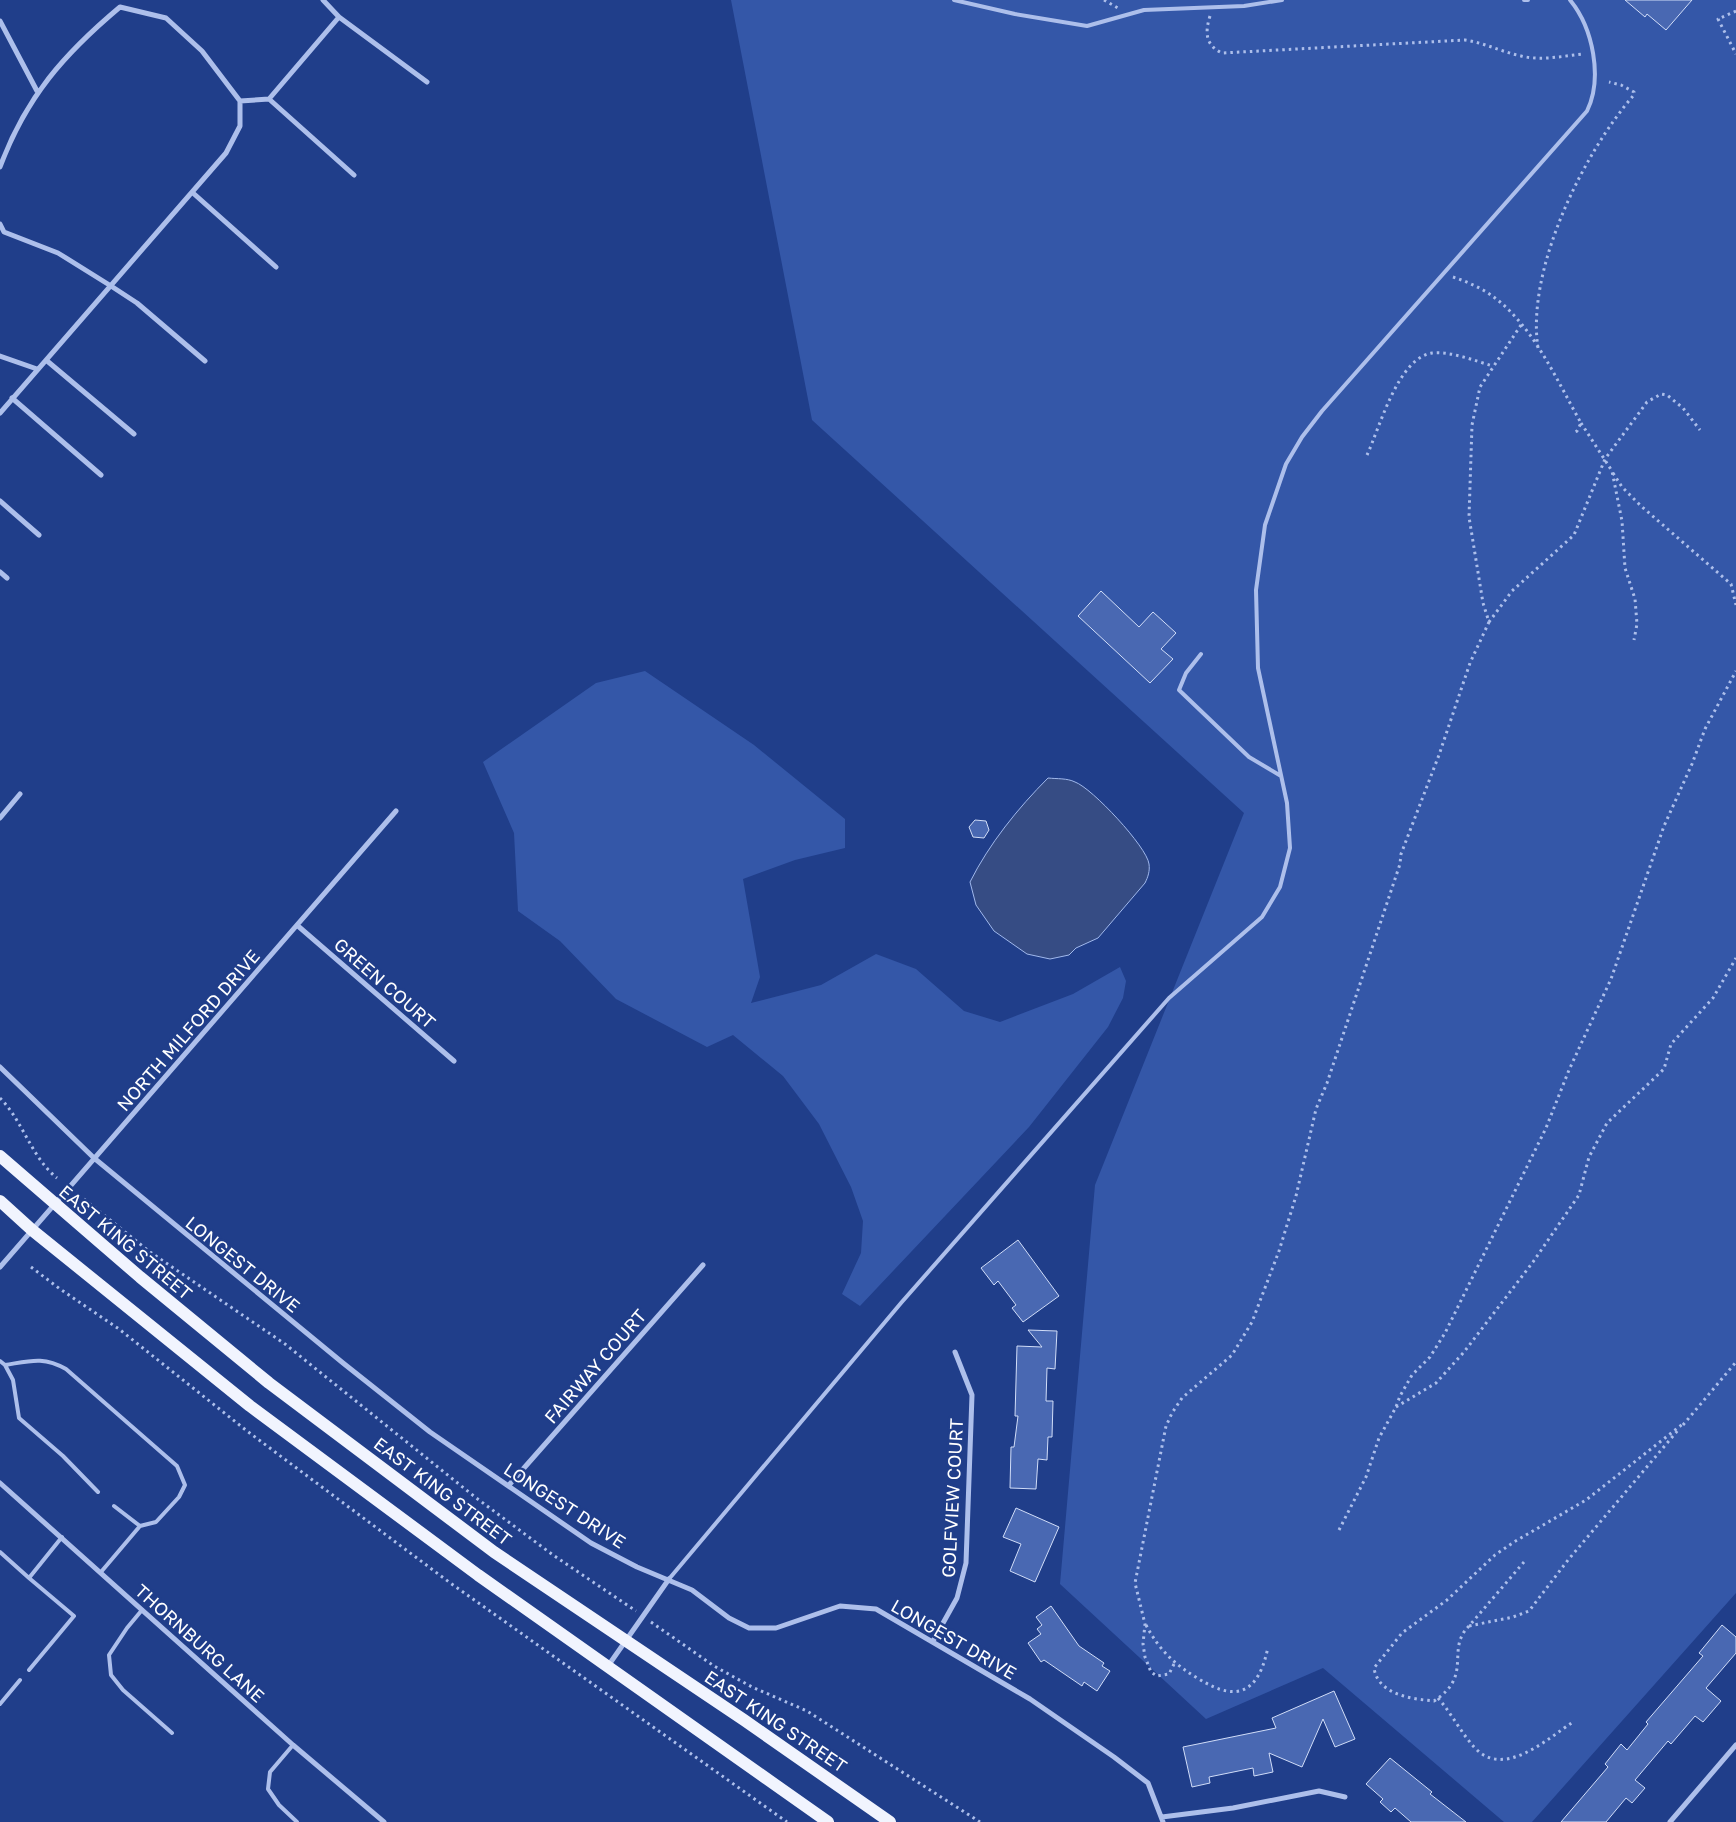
<svg xmlns="http://www.w3.org/2000/svg" width="1736" height="1822" viewBox="0 0 1736 1822" font-family="'Golos Text',sans-serif">
<style>
.green{fill:#3457a8}
.water{fill:#364c84;stroke:#a0b8ec}
.building{fill:#4968b2;stroke:#d1ddf8}
.lines{fill:none;stroke-linecap:round;stroke-linejoin:round}
.path{stroke:#adbfeb;stroke-width:3;stroke-dasharray:2.5 4;stroke-linecap:butt}
.service{stroke:#adbfeb;stroke-width:4}
.minor{stroke:#adbfeb;stroke-width:5}
.primary{stroke:#f1f4fe;stroke-width:12}
.labels{text-anchor:middle;dominant-baseline:central;stroke-width:5;stroke-linejoin:round;paint-order:stroke}
.street-label{font-size:18px;fill:#fff;stroke:#203e8a}
</style>
<rect width="100%" height="100%" fill="#203e8a"/>
<path class="green" d="M731,0h1005v1593l-204,229h-28l-181,-154 -117,51 -146,-135 35,-399 149,-372 -432,-393z
M645,671l109,74 91,74v29l-50,12 -52,19 17,98 -9,26 70,-18 55,-31 40,15 48,42 36,11 73,-28 47,-27 6,14 -3,17 -15,29 -79,100 -169,179 -18,-12 19,-41 2,-32 -12,-34 -32,-63 -36,-48 -50,-41 -26,12 -91,-48 -56,-58 -42,-30 -4,-78 -31,-71 113,-79z"/>
<path class="water" d="M1048,778c9,1 19,0 27,4 17,6 72,65 74,82 1,7 -1,13 -4,19l-47,55 -22,10 -7,7 -19,4 -23,-5 -33,-23 -18,-26 -6,-23c19,-38 48,-74 78,-104z"/>
<path class="building" d="M1625,0h67l-26,30 -19,-16 -2,3z
M1101,591l38,36 14,-15 23,21 -15,16 12,10 -23,24 -72,-67z
M975,820l11,1 3,9 -5,8 -11,-1 -4,-10z
M1018,1240l41,56 -36,26 -11,-14 4,-3 -18,-24 -4,4 -13,-17z
M1028,1330l29,1 -2,38 -8,-1 -1,33h7l-1,36h-4l-1,23 -9,-1 -2,30 -26,-1 1,-41h3l4,-31h-3l2,-70 25,1z
M1016,1508l43,19 -24,55 -25,-11 11,-27 -18,-7z
M1051,1606l28,40 25,17 -2,3 8,5 -13,20 -13,-9 -2,4 -38,-26 -3,2 -13,-19 13,-9 -4,-5 5,-4 -6,-8z
M1722,1625l14,12v16l-30,35 15,13 -18,21 -8,-6 -24,28 -3,-3 -33,39 10,8 -13,15 -6,-5 -20,24h-45l47,-55 -3,-3 16,-20 6,6 21,-26 -2,-2 57,-66 -4,-3z
M1334,1691l21,48 -20,8 -12,-28 -21,48 -33,-14 4,19 -19,4 -1,-8 -44,9 1,6 -18,4 -9,-40 93,-19 -4,-10z
M1390,1758l42,34 -2,2 36,28h-55l-16,-14 -4,4 -11,-10 3,-3 -17,-15z"/>
<g class="lines">
<path class="path" d="M1104,0l14,8
M1736,11l-18,8 18,35
M1210,16c-5,16 -5,29 12,37l243,-13c20,3 37,12 56,16 21,5 41,0 62,-2
M1453,277c12,4 24,9 35,16 44,29 68,86 93,130l-4,8 -5,2
M1521,325l-41,62 -8,38 -3,92 14,86 6,19 23,-31 62,-56 31,-76 42,-57 14,-8 6,1 16,13 17,22
M1538,348c-12,-78 45,-194 95,-252l1,-4 -13,-7 -12,-3
M1581,423l31,48 10,50 3,47 10,31 2,25 -3,16
M1367,455c13,-28 31,-97 65,-102 19,-2 43,8 61,13
M1613,473l9,14 19,19 90,78 5,21
M0,1098c23,23 31,59 57,80
M84,1199l66,53 135,92 190,153 78,58 83,56
M31,1267l29,22 59,40 128,102 202,151 338,240
M1396,1407l40,-24 28,-31 69,-90 46,-67 10,-38 18,-34 57,-54 7,-25 42,-46 23,-40
M1683,1425l53,-63
M1339,1530l27,-53 13,-39 17,-31 4,-11 12,-21 18,-18 15,-24 101,-205 23,-58 42,-91 53,-153 28,-62 13,-35 31,-58
M1524,1562l-55,64 44,-9 16,-6 39,-51 111,-131
M651,1622l63,44 38,21 55,24 173,111
M1146,1625c13,25 29,40 53,54 40,25 60,12 69,-32
M1469,1626c-24,24 5,49 -35,75 -22,-2 -56,-6 -60,-33l28,-35 45,-33 48,-45 19,-13 72,-42 98,-77
M1174,1664l-5,10 -12,2 -6,-4 -6,-15 -2,-13 2,-20 -10,-41 31,-157 6,-13 10,-15 50,-43 20,-33 27,-71 17,-55 20,-87 11,-26 73,-219 1,-10 38,-99 31,-92 19,-41
M1438,1698c14,16 23,35 37,50 29,31 72,-9 98,-26"/>
<path class="service" d="M954,0l61,14 72,12 57,-16 100,-4 38,-6
M1524,0h4
M1201,654l-15,19 -7,17 70,67 32,19
M0,1361l5,4c25,-4 38,-9 61,4l111,97 8,19 -6,12 -23,25 -16,4 -26,-20
M5,1365l8,15 6,38 44,38 35,36
M0,1552l29,26 33,-41
M101,1572l39,-46
M669,1579l232,-276 268,-305 93,-81 18,-30 10,-39 -3,-45 -29,-135 -2,-78 9,-65 21,-61 16,-27 20,-26 265,-300c16,-33 6,-83 -17,-111
M142,1610l-15,18 -18,27 2,20 12,15 49,43
M29,1670l45,-54 -45,-38
M0,1704l20,-24
M293,1745l-23,27 -2,17 11,16 18,17"/>
<path class="minor" d="M339,17l88,65
M0,21l37,70
M269,99l85,76
M240,101l29,-2 70,-82 -16,-17
M0,167c26,-70 64,-113 120,-160l46,11 36,33 38,50v25l-14,27 -226,260
M193,193l83,74
M0,224l4,8 54,21 53,33 26,17 68,58
M0,356l37,13
M46,360l88,74
M12,398l89,77
M0,501l39,34
M0,572l7,6
M0,818l20,-24
M298,926l156,135
M0,1067l94,91 249,205 87,69 161,111 46,24 55,23 37,28 20,10h27l64,-22 36,3 154,90 84,58 34,26 15,39
M0,1267l396,-456
M0,1483l293,262 91,77
M509,1485l194,-220
M933,1641l24,-43 9,-35 6,-168 -17,-43
M608,1666l61,-87
M1162,1817l71,-9 86,-17 26,6
M1670,1822l66,-77"/>
<path class="primary" d="M0,1156l140,121 129,106 225,169 250,168 146,102
M0,1201l32,29 218,176 228,169 350,247"/>
</g>
<g class="labels">
<g class="street-label">
<text transform="translate(385 983) rotate(41)">GREEN COURT</text>
<text transform="translate(188 1030) rotate(-49)">NORTH MILFORD DRIVE</text>
<text transform="translate(126 1242) rotate(40)">EAST KING STREET</text>
<text transform="translate(243 1264) rotate(39)">LONGEST DRIVE</text>
<text transform="translate(595 1366) rotate(-49)">FAIRWAY COURT</text>
<text transform="translate(443 1491) rotate(37)">EAST KING STREET</text>
<text transform="translate(952 1498) rotate(-87)">GOLFVIEW COURT</text>
<text transform="translate(565 1505) rotate(33)">LONGEST DRIVE</text>
<text transform="translate(954 1639) rotate(30)">LONGEST DRIVE</text>
<text transform="translate(200 1643) rotate(42)">THORNBURG LANE</text>
<text transform="translate(776 1721) rotate(34)">EAST KING STREET</text>
</g>
</g>
</svg>
